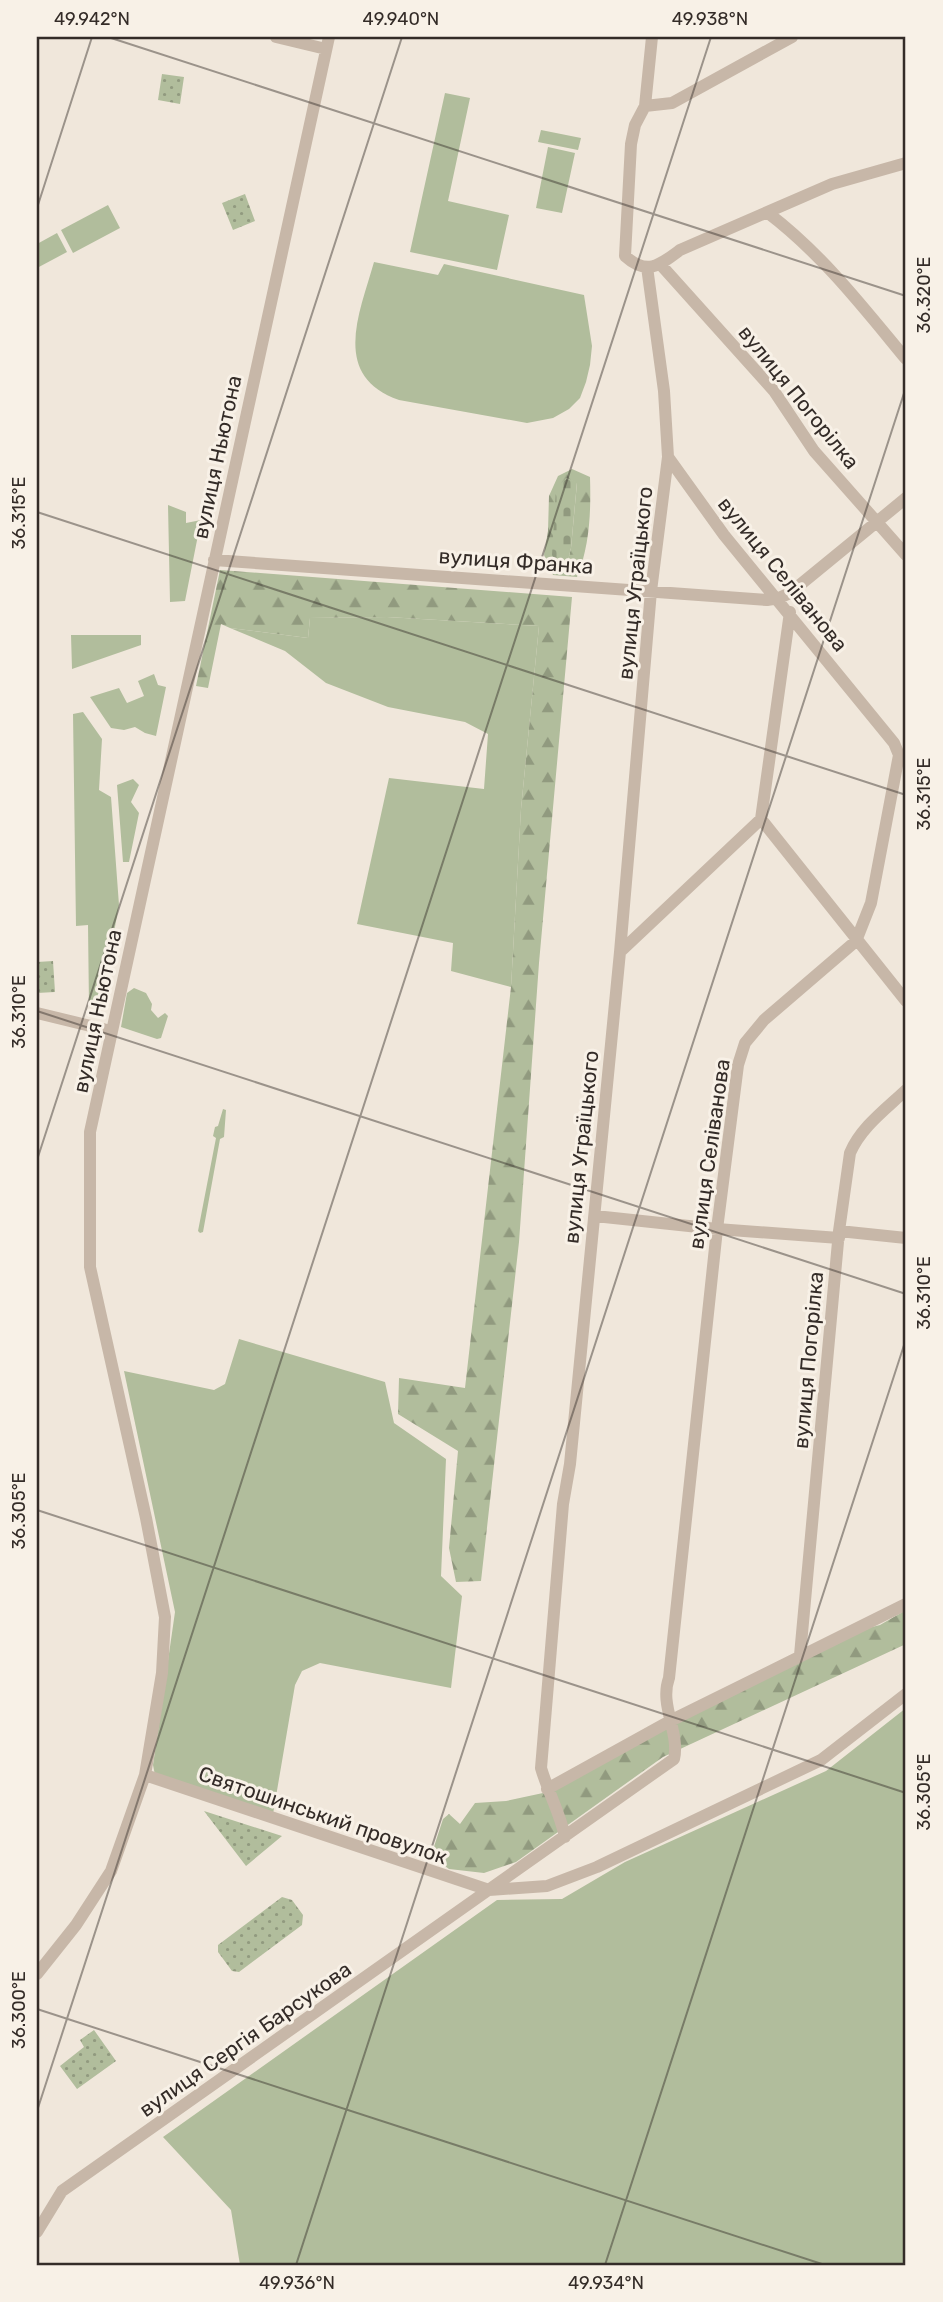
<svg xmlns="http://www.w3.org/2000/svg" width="943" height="2302" viewBox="0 0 943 2302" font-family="Rubik,sans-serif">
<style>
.green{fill:#b1bd9c}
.forest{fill:url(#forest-firs);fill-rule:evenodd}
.cemetery{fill:url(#cemetery-stones)}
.park{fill:url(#park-dots)}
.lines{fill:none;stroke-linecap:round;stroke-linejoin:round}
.minor{stroke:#c7b7a8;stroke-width:12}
.ticks{fill:none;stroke:#342c28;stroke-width:2;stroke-opacity:0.45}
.labels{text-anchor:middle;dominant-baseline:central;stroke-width:6;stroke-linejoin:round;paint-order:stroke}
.street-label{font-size:21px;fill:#342c28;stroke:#f8f1e7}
.neatline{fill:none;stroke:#342c28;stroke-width:2.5}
.ticks-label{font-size:18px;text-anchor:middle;fill:#342c28}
</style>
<defs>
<pattern id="forest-firs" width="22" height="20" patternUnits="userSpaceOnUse" patternTransform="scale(1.75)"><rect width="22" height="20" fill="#b1bd9c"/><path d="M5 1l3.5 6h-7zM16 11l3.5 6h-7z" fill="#919a7f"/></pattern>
<pattern id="cemetery-stones" width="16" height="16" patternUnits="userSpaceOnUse" patternTransform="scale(1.75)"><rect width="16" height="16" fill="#b1bd9c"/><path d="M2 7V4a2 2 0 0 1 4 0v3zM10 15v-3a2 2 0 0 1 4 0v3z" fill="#919a7f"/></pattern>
<pattern id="park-dots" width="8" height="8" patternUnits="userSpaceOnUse" patternTransform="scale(1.75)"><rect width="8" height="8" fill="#b1bd9c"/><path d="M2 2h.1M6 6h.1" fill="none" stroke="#919a7f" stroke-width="1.8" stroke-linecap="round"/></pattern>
</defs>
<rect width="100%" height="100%" fill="#f0e7db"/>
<path class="green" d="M445,93l25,5 -22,103 61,14 -12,55 -87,-18z
M541,130l40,8 -3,12 -40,-8z
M548,147l27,6 -13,60 -26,-5z
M108,205l12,23 -47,25 -12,-23z
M57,233l10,19 -30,16v-24z
M374,262l64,13 6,-11 140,31 8,51 -2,19 -4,17 -6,16 -11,11 -16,9 -26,5 -128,-23c-69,-24 -39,-88 -25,-138z
M168,505l18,7v11l15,-3 -16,81 -15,1z
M387,617l152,9 -18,183 -10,178 -60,-16 2,-28 -96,-19 32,-146 95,11 4,-55 -23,-12 -77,-15 -62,-24 -41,-32 -55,-23 78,10 2,-20z
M71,635h70v10l-69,24z
M154,674l4,11 8,2 -10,49 -11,-3 -10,-6 -11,3 -13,-2 -21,-31 29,-9 8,15 17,-7 -6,-15z
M83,712l19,27 -3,51 12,7 8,108 -19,103 -11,-1 -1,-82 -12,1 -3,-212z
M133,779l6,6 -8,17 8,11 -10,49h-6l-6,-77z
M134,988l12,5 6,11 -1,6 7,8 7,-5 3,3 -7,22 -4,1 -36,-12 6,-34z
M223,1109l3,1 -2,27 -4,2 -17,93 -3,1 -2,-2 18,-93 -3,-2 2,-9 3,-1z
M239,1339l146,43 9,41 52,36 -5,117 21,20 -11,92 -131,-25 -18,8 -7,14 -22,129 -118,-39 -2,-10 22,-153 -51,-241 90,19 11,-6z
M906,1708v557h-666l-9,-55 -68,-73 334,-237 65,-1 63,-37 201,-91z"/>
<path class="forest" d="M572,469l18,8c1,34 0,68 -13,100l-24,-2 -9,-20 4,-24 1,-35 9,-20zM566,478l11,5 -6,65 -5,21z
M220,570l352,27 -33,366 -20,279 -38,339 -25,1 -7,-34 9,-97 -60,-37 1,-36 66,10 46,-401 10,-178 18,-183 -152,-9 -77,1 -2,20 -78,-10 -9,-4 -13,64 -12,-2z
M906,1610v34l-243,113 -147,105 -32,11 -35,-4 -18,-13 12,-37 6,-5 11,10 15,-21 31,-2 37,-8 75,-43 246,-121 16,-4z"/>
<path class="cemetery" d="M566,478l11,4 -6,66 -5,21 -8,-3 -6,-11 4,-66z"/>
<path class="park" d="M162,74l22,3 -4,27 -22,-4z
M245,194l10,27 -22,9 -11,-27z
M53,961l2,31 -18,1v-31z
M204,1811l78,25 -36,30z
M282,1897l10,3 11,15 -1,10 -63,47 -7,-1 -14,-19v-7z
M94,2030l22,31 -39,28 -17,-23 24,-19 -4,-7z"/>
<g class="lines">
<path class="minor" d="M276,37l50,12
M652,37l-7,69 -10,19 -4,19 -6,112c22,20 35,9 55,-6l152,-66 74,-21
M645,106l27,-3 120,-66
M768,213c54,41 95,94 138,146
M661,265l113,126 40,60 92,104
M214,560l553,40 12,-2 11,-5 116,-95
M761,819l29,-207
M620,952l141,-133 145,182
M37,1013l74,18
M595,1216l122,13 122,9
M839,1231l67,7
M800,1655l39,-424 11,-78c11,-26 36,-44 56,-63
M145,1775l344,115 58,-4 50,-19 224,-107 85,-66
M547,1789l123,-68 236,-117
M565,1837c-5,-24 -17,-45 -24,-69l22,-264 7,-40 50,-512 31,-361 17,-134
M37,1974l39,-49 35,-54 34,-96 17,-102 3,-56 -19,-99 -56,-251v-135l239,-1095
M37,2232l25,-41 612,-432c6,-27 -15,-54 -5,-81l48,-449 21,-164 7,-22 19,-23 92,-79 15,-38 28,-148 -5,-12 -170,-208 -56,-78 -4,-66 -17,-124"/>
</g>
<path class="ticks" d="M108,37l798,259M37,208l55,-171M37,512l869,283M37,1011l869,283M37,1160l365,-1123M37,1510l869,283M37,2009l788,256M37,2111l674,-2074M296,2265l610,-1878M605,2265l301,-926"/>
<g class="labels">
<g class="street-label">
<text transform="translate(799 397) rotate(51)">вулиця Погорілка</text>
<text transform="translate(217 457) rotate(-78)">вулиця Ньютона</text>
<text transform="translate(516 561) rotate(4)">вулиця Франка</text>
<text transform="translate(783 574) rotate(51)">вулиця Селіванова</text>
<text transform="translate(635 583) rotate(-84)">вулиця Уграїцького</text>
<text transform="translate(97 1011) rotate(-78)">вулиця Ньютона</text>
<text transform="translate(581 1147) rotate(-84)">вулиця Уграїцького</text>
<text transform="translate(709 1154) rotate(-82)">вулиця Селіванова</text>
<text transform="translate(808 1360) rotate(-85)">вулиця Погорілка</text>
<text transform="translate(323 1815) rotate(19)">Святошинський провулок</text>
<text transform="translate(245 2039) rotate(-35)">вулиця Сергія Барсукова</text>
</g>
</g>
<rect width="943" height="2302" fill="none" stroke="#f8f1e7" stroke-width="77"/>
<rect x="38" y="38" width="866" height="2226" class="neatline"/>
<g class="ticks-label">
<text x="92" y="25">49.942°N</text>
<text x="401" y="25">49.940°N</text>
<text x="710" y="25">49.938°N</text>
<text transform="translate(924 295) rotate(-90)" y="6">36.320°E</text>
<text transform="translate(19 513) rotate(-90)" y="6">36.315°E</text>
<text transform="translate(924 794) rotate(-90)" y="6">36.315°E</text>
<text transform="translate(19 1012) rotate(-90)" y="6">36.310°E</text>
<text transform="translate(924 1293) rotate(-90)" y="6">36.310°E</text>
<text transform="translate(19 1511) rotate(-90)" y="6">36.305°E</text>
<text transform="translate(924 1792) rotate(-90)" y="6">36.305°E</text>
<text transform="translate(19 2010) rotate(-90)" y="6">36.300°E</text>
<text x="297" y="2289">49.936°N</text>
<text x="606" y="2289">49.934°N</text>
</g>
</svg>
